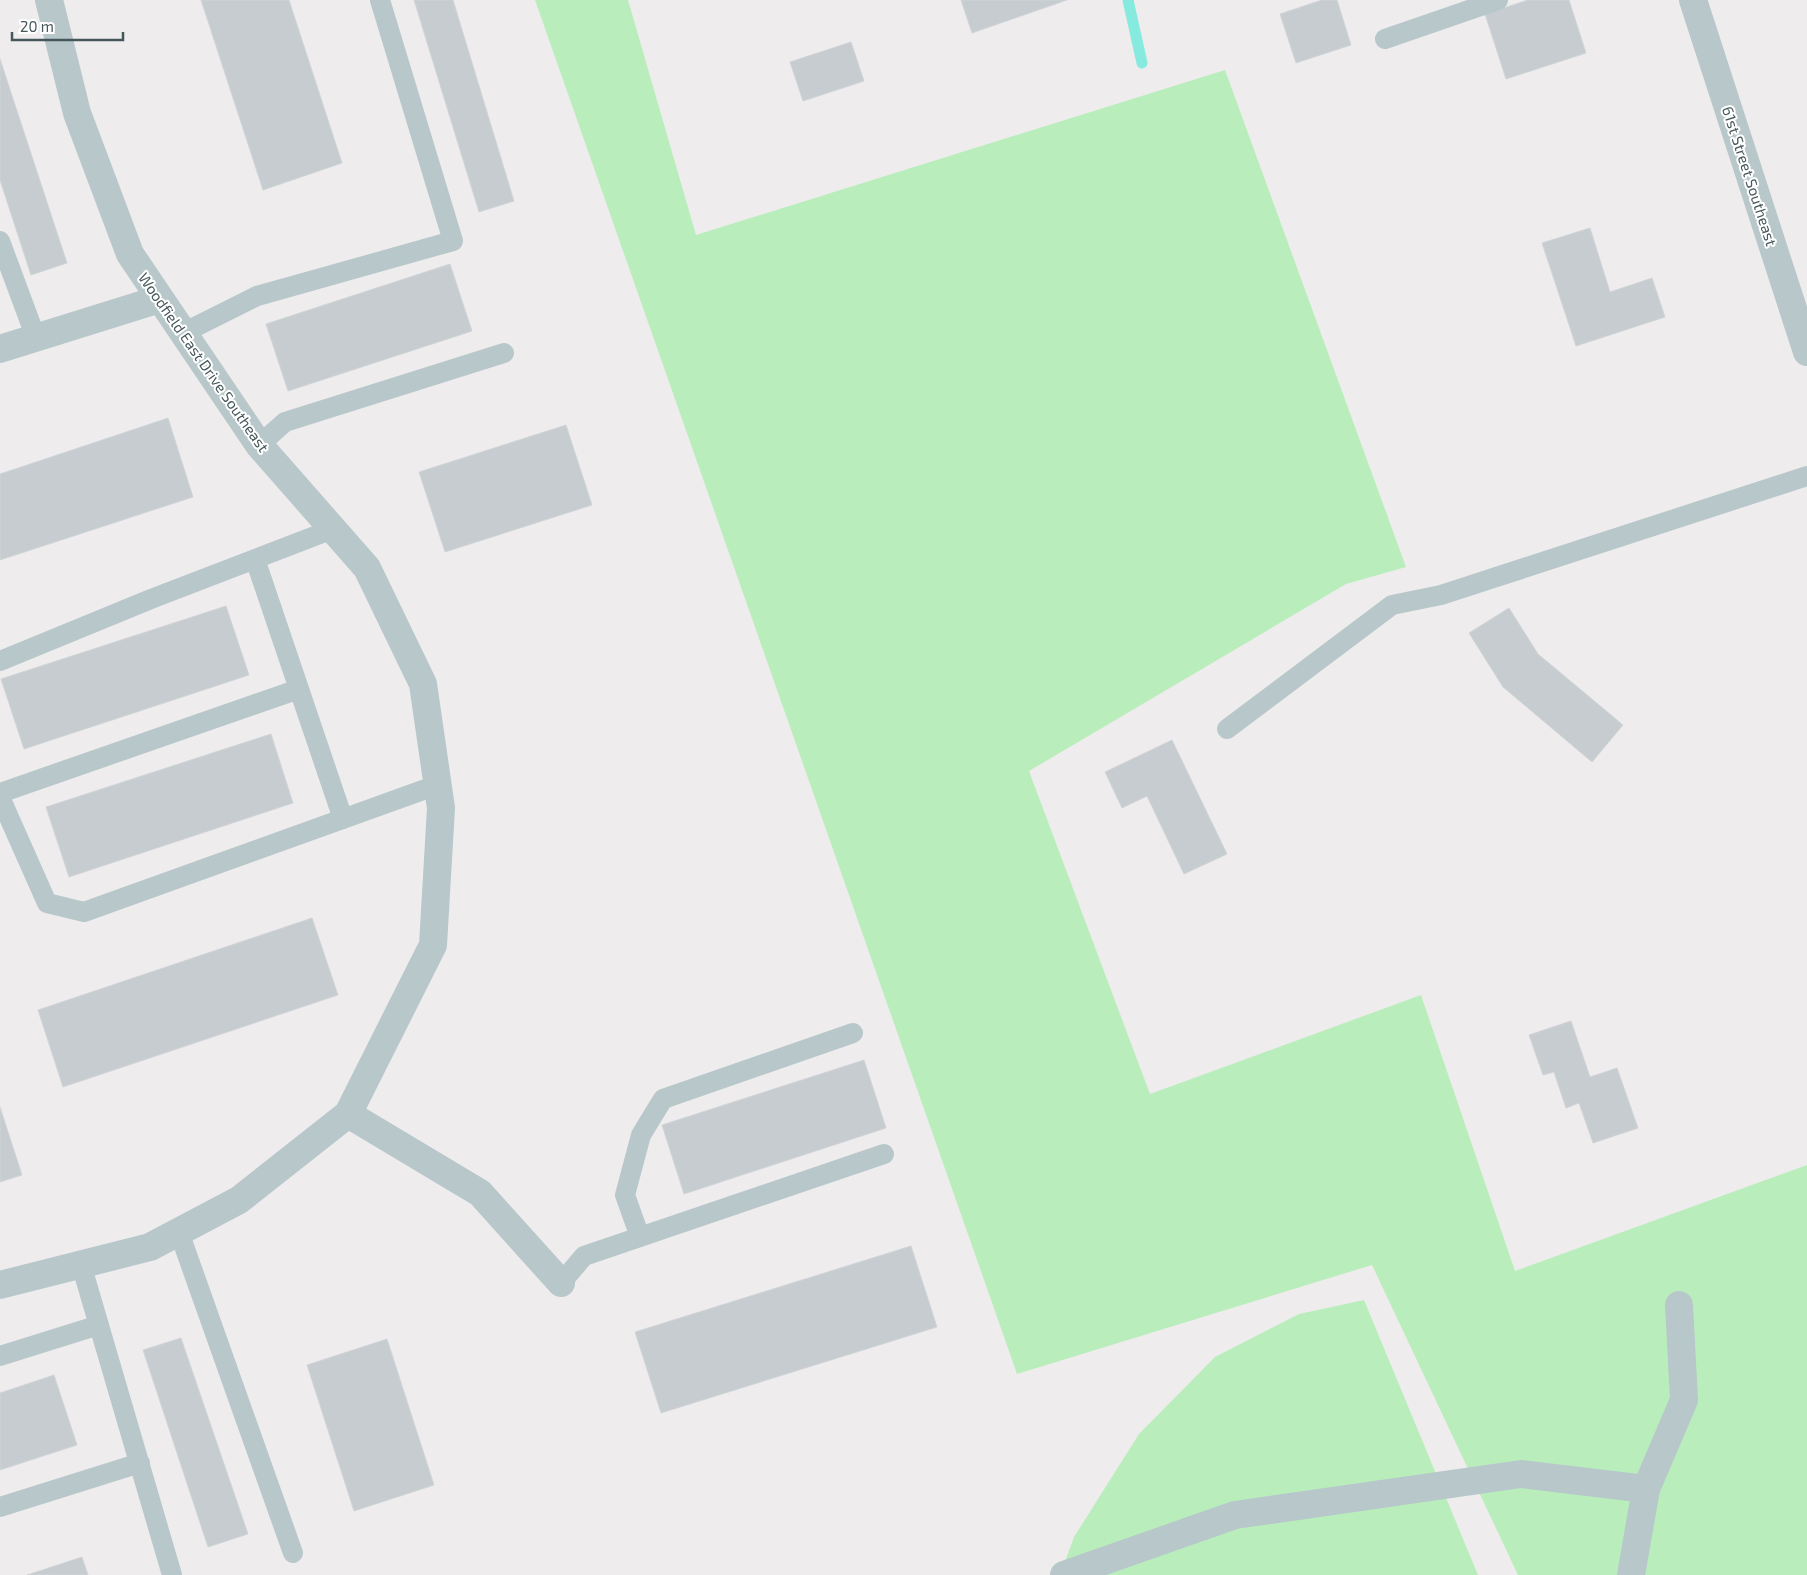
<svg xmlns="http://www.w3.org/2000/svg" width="1807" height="1575" viewBox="0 0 1807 1575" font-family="'Exo 2',sans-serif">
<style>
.green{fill:#b9eebc}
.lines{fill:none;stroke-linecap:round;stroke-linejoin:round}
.stream{stroke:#86ebde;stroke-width:11}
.building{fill:#c6cccf;stroke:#d0d5d8}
.lane{stroke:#b7c7ca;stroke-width:20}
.street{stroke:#b7c7ca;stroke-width:28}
.labels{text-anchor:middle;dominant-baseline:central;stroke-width:4;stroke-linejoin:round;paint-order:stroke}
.street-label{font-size:15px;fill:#45575a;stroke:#fff}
</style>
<rect width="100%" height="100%" fill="#efeced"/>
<path class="green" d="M535,0h93l68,235 529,-165 181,497 -60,17 -317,187 121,323 271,-99 94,276 292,-106v410h-289l-146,-310 -355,109z
M1364,1300l114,275h-418l14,-38 65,-103 76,-77 84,-43z"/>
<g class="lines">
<path class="stream" d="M1128,0l14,63"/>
</g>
<path class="building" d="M201,0h88l53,163 -79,27z
M414,0h39l61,201 -35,11z
M961,0h106l-95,33z
M1322,0h15l14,45 -55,18 -16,-49z
M1528,0h41l17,53 -80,26 -21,-65z
M851,42l13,39 -61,20 -13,-39z
M0,59l67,204 -36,12 -31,-95z
M1590,228l20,64 42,-14 13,39 -89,29 -34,-103z
M450,264l22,67 -184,60 -22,-67z
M168,418l25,79 -193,63v-86z
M566,425l26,80 -147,47 -26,-80z
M226,606l23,69 -225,74 -23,-70z
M1509,608l29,46 85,71 -31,37 -89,-75 -34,-54z
M271,734l22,69 -224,74 -23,-70z
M1172,740l55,114 -43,20 -37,-78 -25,12 -17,-36z
M312,918l26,77 -275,92 -25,-77z
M1571,1021l19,56 27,-9 21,60 -45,15 -14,-40 -13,5 -12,-36 -11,3 -14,-40z
M864,1060l22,68 -202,66 -22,-69z
M0,1107l22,68 -22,7z
M911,1246l26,81 -276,86 -26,-81z
M181,1338l67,196 -40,13 -65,-197z
M387,1339l47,146 -80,26 -47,-146z
M54,1375l23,70 -77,25v-77z
M82,1557l6,18h-61z"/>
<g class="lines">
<path class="lane" d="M1385,39l113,-39
M0,241l36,97
M183,333l74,-37 196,-55 -73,-241
M259,445l26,-23 219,-69
M255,559l88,260
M0,661l151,-62 182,-70
M1227,729l165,-124 49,-10 366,-119
M0,793l299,-104
M0,797l47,106 37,9 353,-127
M179,1232l114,321
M640,1237l-15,-42 16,-60 22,-36 190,-66
M81,1264l91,311
M561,1283l23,-27 300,-102
M0,1356l99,-31
M0,1507l140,-44"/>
<path class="street" d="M1693,0l114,352
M0,349l160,-50
M348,1114l132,79 81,90
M0,1285l150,-38 89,-47 109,-86 85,-169 8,-137 -18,-124 -56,-116 -108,-123 -129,-191 -53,-141 -28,-113
M1064,1575l171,-60 286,-41 125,15
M1631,1575l15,-86 38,-89 -5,-95"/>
</g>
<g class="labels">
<g class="street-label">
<text transform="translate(1750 176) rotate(72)">61st Street Southeast</text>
<text transform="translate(204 362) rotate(55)">Woodfield East Drive Southeast</text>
</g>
</g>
<path d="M12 32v8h111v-8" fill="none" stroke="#45575a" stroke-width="2.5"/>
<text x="20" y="32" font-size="15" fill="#45575a" stroke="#ffffff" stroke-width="4" paint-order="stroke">20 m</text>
</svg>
